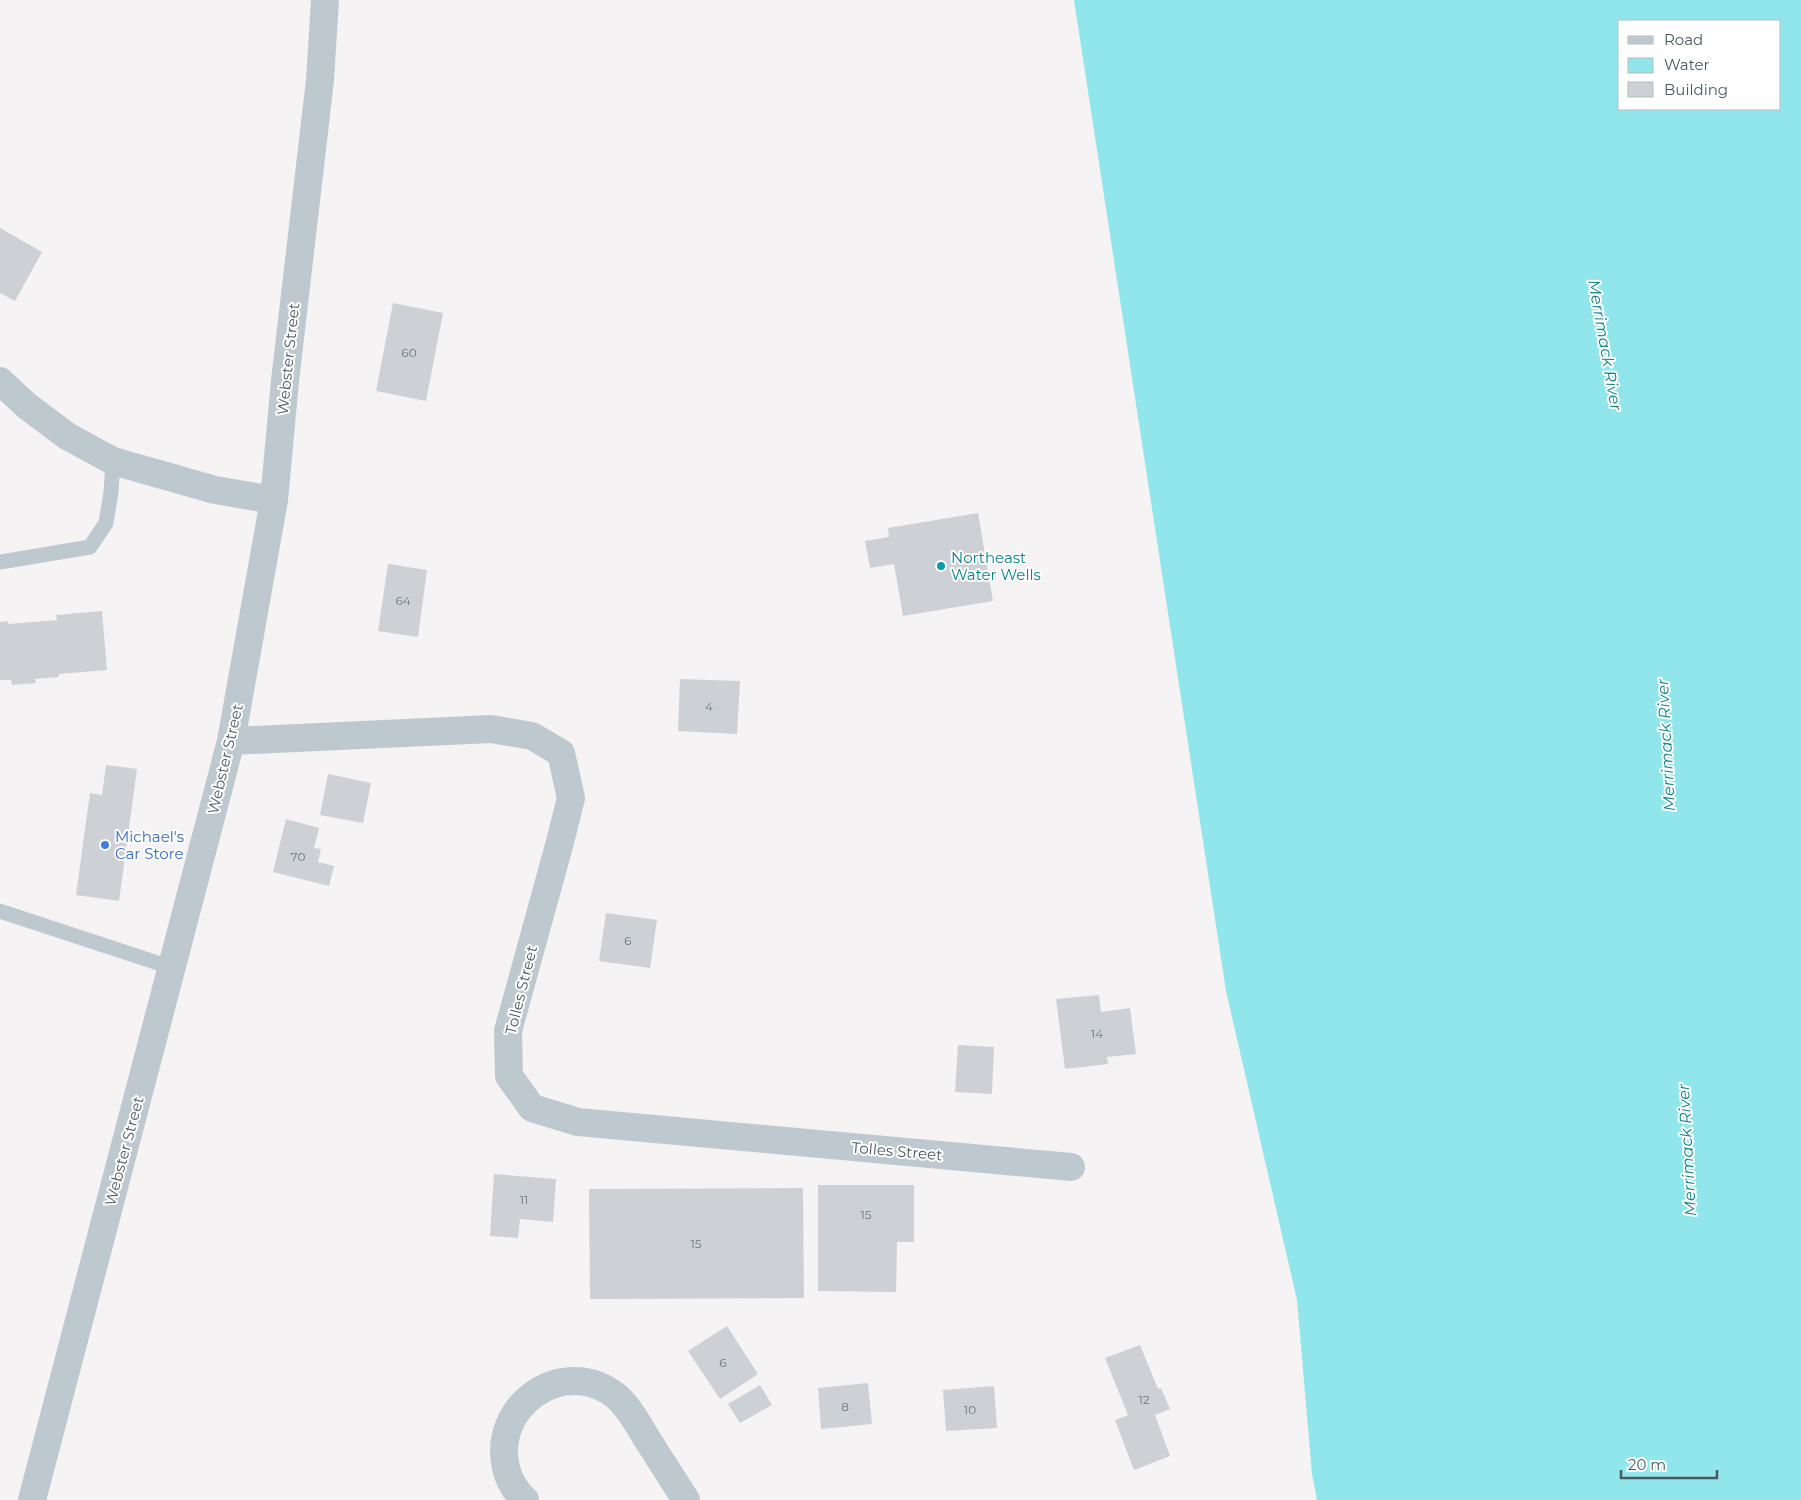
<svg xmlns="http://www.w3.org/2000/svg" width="1801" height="1500" viewBox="0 0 1801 1500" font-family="Montserrat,sans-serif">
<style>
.water{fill:#91e6ec;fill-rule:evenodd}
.building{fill:#cdd1d5}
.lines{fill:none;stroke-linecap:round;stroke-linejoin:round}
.service{stroke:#bec9cf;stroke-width:15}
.minor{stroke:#bec9cf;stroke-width:28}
.culture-dot{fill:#0f9aa8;stroke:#fff;stroke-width:2}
.shop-dot{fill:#3f7fe0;stroke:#fff;stroke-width:2}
.labels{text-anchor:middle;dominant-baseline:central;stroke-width:4;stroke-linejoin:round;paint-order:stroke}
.number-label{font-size:12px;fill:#6b777d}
.street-label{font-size:15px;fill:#4a5960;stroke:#fff}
.culture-label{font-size:15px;fill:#0d838f;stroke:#fff;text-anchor:start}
.shop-label{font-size:15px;fill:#366cbe;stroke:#fff;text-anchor:start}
.water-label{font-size:16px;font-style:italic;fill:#0f7f88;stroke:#fff}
</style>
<rect width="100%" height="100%" fill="#f5f3f3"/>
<path class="water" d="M1074,0h727v1500h-484l-5,-26 -15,-174 -71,-309zM1620,21h160v88h-160z"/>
<path class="building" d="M0,228l42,24 -27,49 -15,-8z
M393,303l50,10 -17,88 -50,-10z
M978,513l15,88 -90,15 -9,-52 -24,4 -5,-27 24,-4 -1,-9z
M388,564l39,6 -9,67 -40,-6z
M102,611l5,59 -48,4v3l-24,2 1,4 -24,2 -1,-5h-11v-58l8,-1v3l49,-4 -1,-5z
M680,679l60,2 -3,53 -59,-3z
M106,765l31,4 -18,132 -43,-6 14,-102 12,2z
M328,774l43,9 -8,40 -43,-8z
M286,819l33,9 -5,20 7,1 -3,13 16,4 -5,20 -56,-14z
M606,913l51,7 -7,48 -51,-7z
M1099,995l2,17 29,-4 6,46 -29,3 1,7 -43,5 -9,-70z
M958,1045l36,2 -2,47 -37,-2z
M494,1174l62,5 -3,43 -33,-3 -2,19 -28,-2z
M818,1185h96v57h-17l-1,50 -78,-1z
M803,1188l1,110 -214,1 -1,-110z
M727,1326l31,48 -38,25 -32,-48z
M1140,1345l18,44 3,-1 9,21 -15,6 15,41 -36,14 -19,-50 13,-5 -23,-57z
M868,1383l4,41 -51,5 -3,-41z
M760,1385l12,20 -32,18 -12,-19z
M994,1386l3,42 -51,3 -3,-41z"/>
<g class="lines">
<path class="service" d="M0,562l90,-15 16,-24 5,-31 2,-31
M0,911l173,57"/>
<path class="minor" d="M0,381l27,25 40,30 46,25 102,29 59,10
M231,741l260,-12 41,7 29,17 10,45 -11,44 -52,189 1,45 23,32 46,14 493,45
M32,1500l199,-759 43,-241 11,-119 35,-301 5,-80
M525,1500c-9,-8 -16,-20 -19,-32 -15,-63 58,-113 110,-72 13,11 22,28 31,43 13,20 26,41 39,61"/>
</g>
<circle class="culture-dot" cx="941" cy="566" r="5"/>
<circle class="shop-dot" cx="105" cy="845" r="5"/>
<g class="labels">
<g class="number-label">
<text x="409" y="352">60</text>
<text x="403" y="600">64</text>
<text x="709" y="706">4</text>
<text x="298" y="856">70</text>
<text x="628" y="940">6</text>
<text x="1097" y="1033">14</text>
<text x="524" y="1199">11</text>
<text x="866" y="1214">15</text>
<text x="696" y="1243">15</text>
<text x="723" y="1362">6</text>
<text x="1144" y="1399">12</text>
<text x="845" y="1406">8</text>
<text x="970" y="1409">10</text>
</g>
<g class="street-label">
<text transform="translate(288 359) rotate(-84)">Webster Street</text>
<text transform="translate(225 759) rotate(-77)">Webster Street</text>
<text transform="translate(521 990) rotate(-76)">Tolles Street</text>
<text transform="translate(124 1151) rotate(-75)">Webster Street</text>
<text transform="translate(897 1151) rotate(5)">Tolles Street</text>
</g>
<g class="culture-label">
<text x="951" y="557">Northeast<tspan x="951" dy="17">Water Wells</tspan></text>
</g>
<g class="shop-label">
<text x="115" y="836">Michael's<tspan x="115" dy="17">Car Store</tspan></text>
</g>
<g class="water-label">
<text transform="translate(1605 345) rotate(80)">Merrimack River</text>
<text transform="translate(1666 745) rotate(-93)">Merrimack River</text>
<text transform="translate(1687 1150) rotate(-93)">Merrimack River</text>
</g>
</g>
<rect x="1618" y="20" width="162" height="90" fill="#ffffff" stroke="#b7bdbf"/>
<rect x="1628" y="36" width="25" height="8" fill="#bec9cf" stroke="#b7bdbf"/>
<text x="1664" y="45" font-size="15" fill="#4a5960">Road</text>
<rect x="1628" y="58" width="25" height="15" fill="#91e6ec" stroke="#b7bdbf"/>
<text x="1664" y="70" font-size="15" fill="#4a5960">Water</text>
<rect x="1628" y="82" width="25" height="15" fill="#cdd1d5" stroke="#b7bdbf"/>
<text x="1664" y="95" font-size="15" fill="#4a5960">Building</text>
<path d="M1621 1470v8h96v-8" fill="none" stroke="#4a5960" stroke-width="2.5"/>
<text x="1628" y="1470" font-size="15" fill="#4a5960" stroke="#ffffff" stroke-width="4" paint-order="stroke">20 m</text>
</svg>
